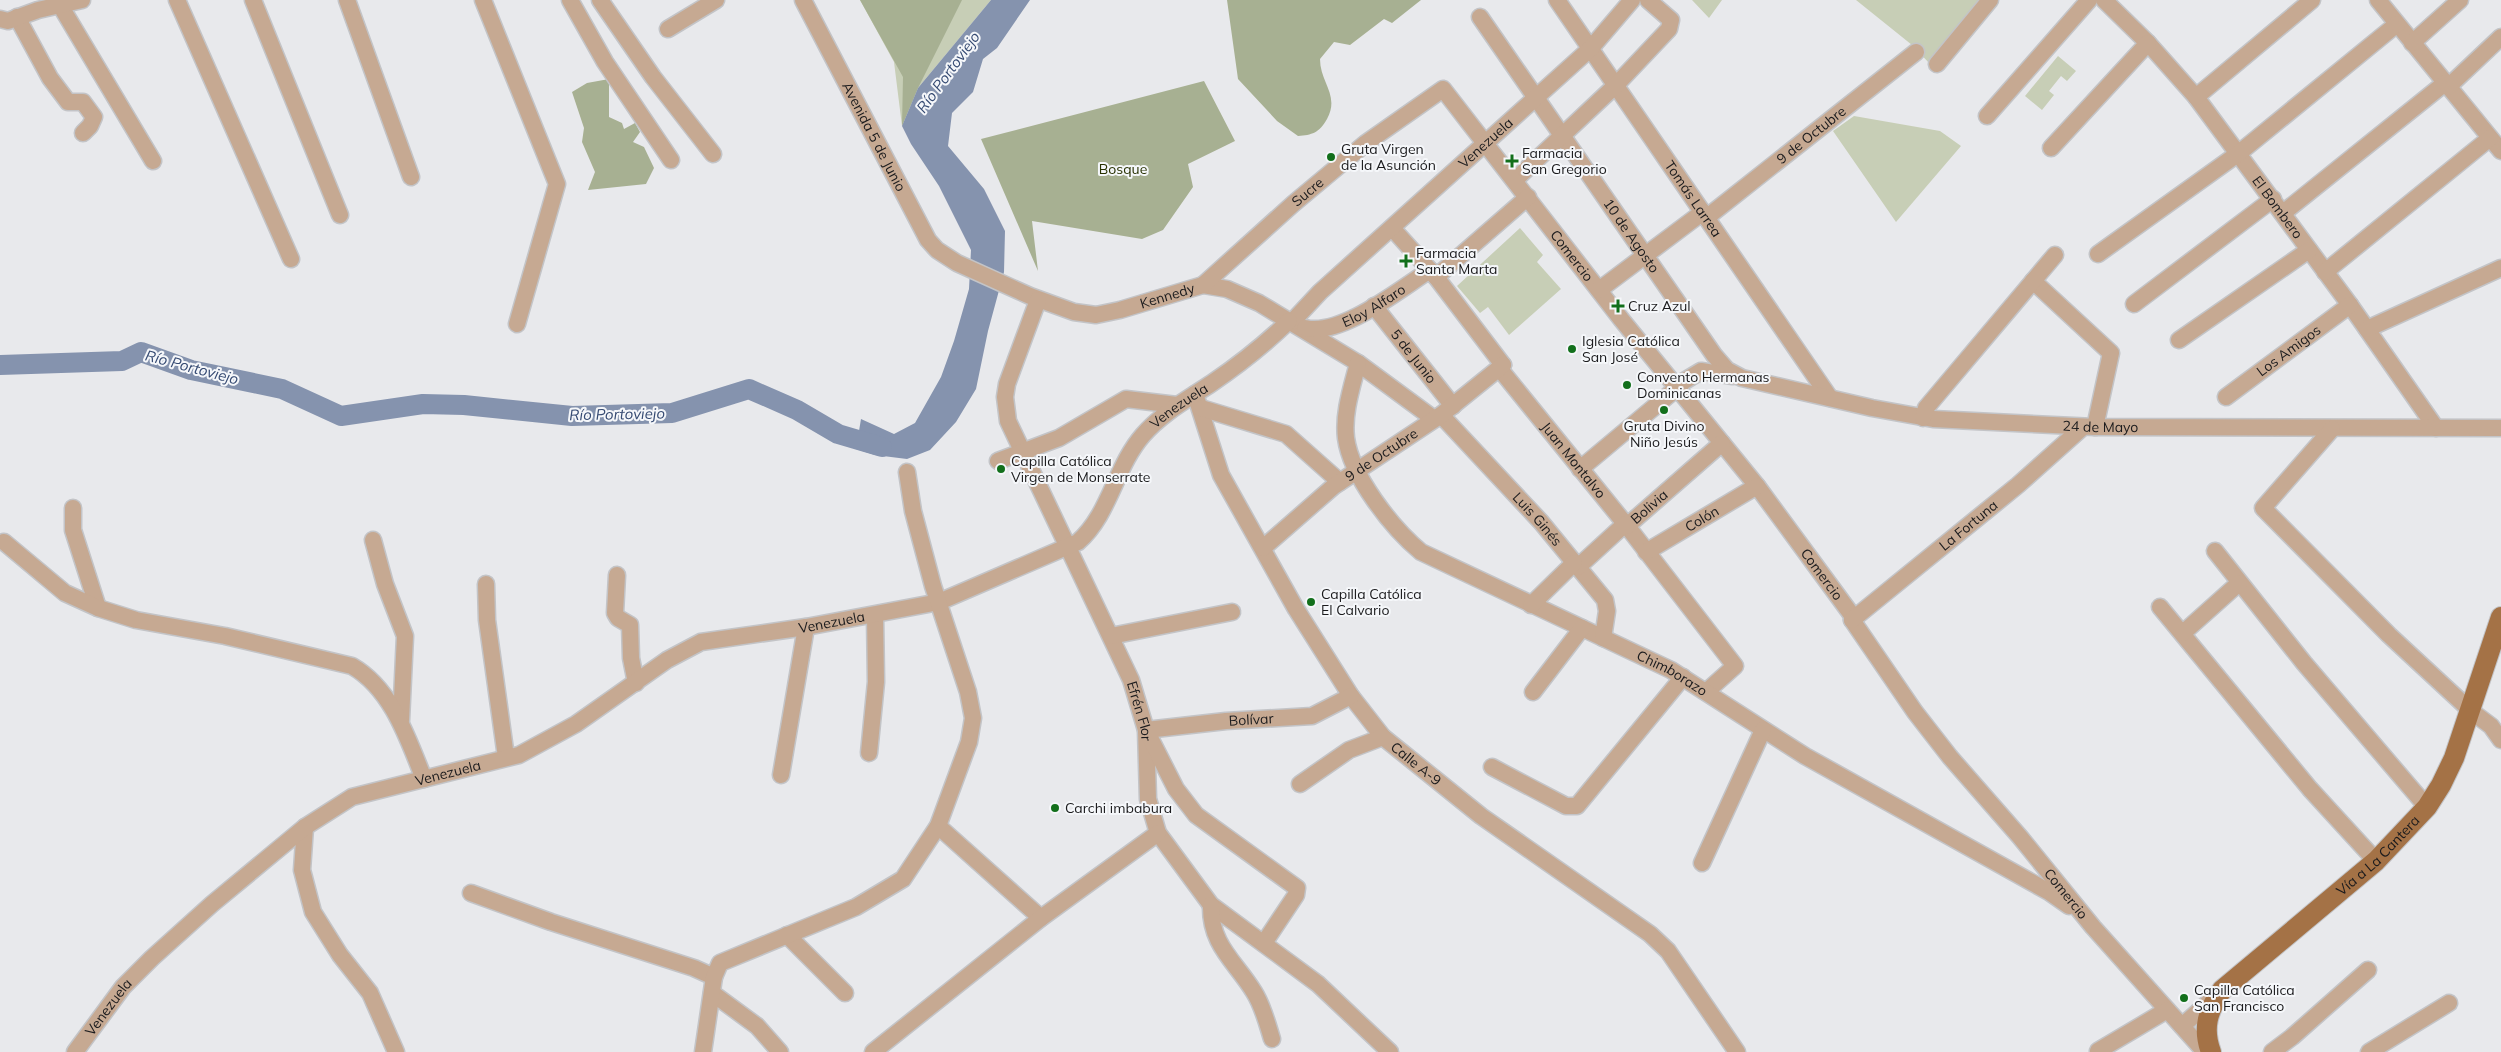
<svg xmlns="http://www.w3.org/2000/svg" width="2501" height="1052" viewBox="0 0 2501 1052" font-family="Mulish,sans-serif">
<style>
.green{fill:#c7ceb6}
.forest{fill:#a7b092}
.water{fill:#8593ae}
.lines{fill:none;stroke-linecap:round;stroke-linejoin:round}
.river{stroke:#8593ae;stroke-width:20}
.minor-casing{stroke:#c3c4c7;stroke-width:19}
.major-casing{stroke:#c3c4c7;stroke-width:22}
.minor{stroke:#c6a992;stroke-width:16}
.major{stroke:#a47246;stroke-width:20}
.poi-dot{fill:#126f1b;stroke:#f5f7fa;stroke-width:2}
.labels{text-anchor:middle;dominant-baseline:central;stroke-width:4;stroke-linejoin:round;paint-order:stroke}
.street-label{font-size:14px;fill:#1b1b1d;stroke:#f5f7fa}
.poi-label{font-size:14px;fill:#1b1b1d;stroke:#f5f7fa;text-anchor:start}
.park-label{font-size:14px;fill:#273100;stroke:#f5f7fa}
.water-label{font-size:15px;font-style:italic;fill:#354a72;stroke:#f5f7fa}
</style>
<rect width="100%" height="100%" fill="#e8e9ec"/>
<path class="green" d="M860,0h131l-73,88 -16,38 -8,-64z
M1692,0h30l-13,18z
M1856,0h126l-52,64 -18,-19z
M2058,56l18,15 -9,10 -6,-5 -12,15 5,4 -12,15 -17,-14z
M1854,116l86,15 21,15 -65,76 -63,-91z
M1520,228l23,27 -6,7 24,27 -52,46 -21,-28 -8,6 -23,-27z"/>
<path class="forest" d="M860,0h102l-44,88 -16,38 1,-49z
M1227,0h194l-29,23 -8,-4 -34,26 -16,-3 -14,17c0,24 20,36 7,60 -8,14 -15,16 -29,17l-21,-15 -39,-42z
M609,79v38l13,6 2,6 11,-6 5,9 -7,10 11,5 10,21 -8,16 -58,6 7,-18 -13,-30 2,-14 -12,-36 15,-9z
M1204,81l31,60 -47,23 5,23 -30,43 -21,9 -110,-18 6,50 -57,-132z"/>
<path class="water" d="M991,0h39l-33,48 -14,11 -10,33 -21,21 -4,33 36,43 21,42 -1,41 -16,59 -12,58 -20,33 -26,28 -23,9 -32,-4 -19,-6 5,-30 33,15 21,-11 26,-46 13,-36 15,-52 2,-39 -32,-64 -28,-42 -9,-18 16,-38z"/>
<g class="lines">
<path class="river" d="M0,365l122,-4 19,-9 50,18 91,19 59,27 82,-12 41,1 108,11 100,-3 77,-24 48,21 41,24 44,13"/>
<g class="minor-casing">
<g id="minor">
<path d="M177,0l114,259"/>
<path d="M253,0l87,215"/>
<path d="M347,0l64,177"/>
<path d="M483,0l74,184 -40,140"/>
<path d="M570,0l35,62 66,98"/>
<path d="M600,0l53,77 60,77"/>
<path id="s1" d="M803,0l125,240 9,10 20,13 73,33 44,16 22,3 24,-5 83,-25 24,4 32,14 99,60 76,56"/>
<path id="s2" d="M1557,0l273,398"/>
<path id="s3" d="M2104,0l44,43 48,54 154,208 86,123"/>
<path d="M2378,0l123,151"/>
<path d="M60,5l93,156"/>
<path d="M17,17l33,61 18,24h15l11,15 -4,9 -7,7"/>
<path id="s4" d="M1480,17l234,338 13,15 15,8 130,30 61,11 162,8 406,1"/>
<path d="M0,19l8,2 30,-11 44,-10"/>
<path d="M668,29l48,-29"/>
<path d="M2412,43l48,-43"/>
<path d="M1937,64l53,-64"/>
<path d="M2196,97l116,-97"/>
<path d="M1987,116l102,-116"/>
<path d="M2051,148l97,-105"/>
<path d="M1515,180l101,-95 53,-56 2,-9 -23,-20"/>
<path d="M2283,213l162,-130 3,4 53,-50"/>
<path id="s5" d="M1706,218l210,-166"/>
<path id="s6" d="M1392,228l44,49 67,88 -4,3 128,158 108,140 -29,26"/>
<path d="M2098,254l141,-101 158,-129"/>
<path d="M2325,272l165,-134"/>
<path d="M2033,281l78,72 -16,74"/>
<path id="s7" d="M1203,285l90,-81 73,-61 77,-54 178,230 136,167 97,132 -2,2 63,92 35,45 70,80 73,90 112,125"/>
<path d="M1599,290l104,-78"/>
<path id="s8" d="M1038,300l-31,84 -2,13 3,24 123,259 15,50 2,69 10,34 53,72 107,79 72,68"/>
<path d="M2134,304l139,-105"/>
<path id="s9" d="M1374,306l79,100"/>
<path id="s10" d="M1292,322l28,-30 271,-244 41,-48"/>
<path id="s11" d="M1305,328c36,9 95,-39 125,-58l6,7 92,-80"/>
<path d="M2367,329l134,-61"/>
<path d="M2179,340l130,-90"/>
<path id="s12" d="M1358,363c-6,24 -15,50 -12,75 5,38 46,90 75,114l250,118 134,86 244,136 20,14"/>
<path d="M1676,386l25,-15 32,5"/>
<path id="s13" d="M1195,394l26,81 75,134 55,87 32,41 98,79 169,118 18,17 69,101"/>
<path id="s14" d="M2226,397l124,-92"/>
<path d="M1201,408l85,26 54,48"/>
<path id="s15" d="M1441,415l100,107 64,78 2,11 -4,27"/>
<path d="M1923,418l3,-10 129,-153"/>
<path d="M2332,429l-69,79 126,127 82,76 20,15 10,14"/>
<path d="M998,461l61,-23 67,-39 51,6"/>
<path d="M1580,469l97,-81"/>
<path d="M73,508v22l25,78"/>
<path d="M373,540l12,44 20,52 -4,84"/>
<path d="M4,542l61,51 33,15 38,12 89,16 127,30c40,23 56,73 72,113"/>
<path id="s16" d="M1263,548l71,-62 107,-71 62,-50"/>
<path d="M2215,551l89,112 123,144"/>
<path id="s17" d="M1646,552l111,-66"/>
<path id="s18" d="M1578,567l47,-43 2,2 95,-83"/>
<path d="M617,575l-2,38 3,5 12,7 1,33 5,25"/>
<path d="M486,584l1,36 19,137"/>
<path d="M1531,605l43,-42"/>
<path d="M2160,607l150,182 66,72"/>
<path id="s19" d="M1852,620l166,-135 65,-58"/>
<path d="M2183,633l56,-50"/>
<path d="M1111,636l121,-24"/>
<path d="M1533,692l49,-64"/>
<path d="M869,753l7,-71 -1,-67"/>
<path d="M1492,767l74,39h11l106,-129"/>
<path d="M781,775l25,-148"/>
<path d="M1300,784l49,-34 34,-13"/>
<path d="M938,826l103,92"/>
<path d="M305,827l-3,43 11,42 27,43 30,38 26,59"/>
<path d="M1702,863l61,-133"/>
<path d="M471,893l80,29 143,46 20,9"/>
<path d="M1211,905c-1,40 24,56 43,87 9,14 13,31 18,47"/>
<path d="M787,935l58,58"/>
<path id="s20" d="M1264,943l32,-48 1,-7 -101,-73 -20,-26 -30,-59 80,-9 86,-5 39,-20"/>
<path d="M712,993l45,33 23,26"/>
<path d="M2182,1026l35,-31"/>
<path d="M2098,1051l69,-41"/>
<path id="s21" d="M75,1052l48,-65 29,-29 60,-54 93,-77 47,-30 167,-42 57,-31 91,-64 34,-18 105,-15 133,-25 139,-60c32,-28 37,-75 65,-107 19,-22 45,-36 69,-52 28,-19 53,-39 77,-62"/>
<path d="M703,1052l11,-75 6,-14 136,-56 47,-28 35,-53 31,-84 4,-24 -5,-26 -35,-106 -20,-75 -6,-39"/>
<path d="M873,1052l168,-134 117,-85"/>
<path d="M2272,1052l20,-15 76,-67"/>
<path d="M2369,1052l80,-49"/>
</g>
</g>
<g class="major-casing">
<g id="major">
<path id="s22" d="M2211,1052c-9,-24 -3,-42 11,-62l154,-129 51,-54 14,-22 13,-27 47,-141"/>
</g>
</g>
<use href="#minor" class="minor"/>
<use href="#major" class="major"/>
</g>
<g class="poi-dot">
<circle cx="1331" cy="157" r="5"/>
<path d="M1509.5 153.5h5v5h5v5h-5v5h-5v-5h-5v-5h5z"/>
<path d="M1403.5 253.5h5v5h5v5h-5v5h-5v-5h-5v-5h5z"/>
<path d="M1615.5 298.5h5v5h5v5h-5v5h-5v-5h-5v-5h5z"/>
<circle cx="1572" cy="349" r="5"/>
<circle cx="1627" cy="385" r="5"/>
<circle cx="1664" cy="410" r="5"/>
<circle cx="1001" cy="469" r="5"/>
<circle cx="1311" cy="602" r="5"/>
<circle cx="1055" cy="808" r="5"/>
<circle cx="2184" cy="998" r="5"/>
</g>
<g class="labels">
<g class="street-label">
<text stroke="none"><textPath href="#s5" startOffset="134">9 de Octubre</textPath></text>
<text stroke="none"><textPath href="#s1" startOffset="154">Avenida 5 de Junio</textPath></text>
<text stroke="none"><textPath href="#s10" startOffset="264">Venezuela</textPath></text>
<text stroke="none"><textPath href="#s7" startOffset="140">Sucre</textPath></text>
<text stroke="none"><textPath href="#s2" startOffset="241">Tomás Larrea</textPath></text>
<text stroke="none"><textPath href="#s3" startOffset="271">El Bombero</textPath></text>
<text stroke="none"><textPath href="#s4" startOffset="266">10 de Agosto</textPath></text>
<text stroke="none"><textPath href="#s7" startOffset="521">Comercio</textPath></text>
<text stroke="none"><textPath href="#s1" startOffset="531">Kennedy</textPath></text>
<text stroke="none"><textPath href="#s11" startOffset="74">Eloy Alfaro</textPath></text>
<text stroke="none"><textPath href="#s14" startOffset="78">Los Amigos</textPath></text>
<text stroke="none"><textPath href="#s9" startOffset="64">5 de Junio</textPath></text>
<text stroke="none"><textPath href="#s21" startOffset="1331">Venezuela</textPath></text>
<text stroke="none"><textPath href="#s4" startOffset="811">24 de Mayo</textPath></text>
<text stroke="none"><textPath href="#s16" startOffset="151">9 de Octubre</textPath></text>
<text stroke="none"><textPath href="#s6" startOffset="300">Juan Montalvo</textPath></text>
<text stroke="none"><textPath href="#s18" startOffset="96">Bolivia</textPath></text>
<text stroke="none"><textPath href="#s17" startOffset="65">Colón</textPath></text>
<text stroke="none"><textPath href="#s15" startOffset="142">Luis Ginés</textPath></text>
<text stroke="none"><textPath href="#s19" startOffset="150">La Fortuna</textPath></text>
<text stroke="none"><textPath href="#s7" startOffset="926">Comercio</textPath></text>
<text stroke="none"><textPath href="#s21" startOffset="898">Venezuela</textPath></text>
<text stroke="none"><textPath href="#s12" startOffset="494">Chimborazo</textPath></text>
<text stroke="none"><textPath href="#s8" startOffset="446">Efrén Flor</textPath></text>
<text stroke="none"><textPath href="#s20" startOffset="394">Bolívar</textPath></text>
<text stroke="none"><textPath href="#s13" startOffset="436">Calle A-9</textPath></text>
<text stroke="none"><textPath href="#s21" startOffset="478">Venezuela</textPath></text>
<text stroke="none"><textPath href="#s22" startOffset="272">Vía a La Cantera</textPath></text>
<text stroke="none"><textPath href="#s7" startOffset="1331">Comercio</textPath></text>
<text stroke="none"><textPath href="#s21" startOffset="56">Venezuela</textPath></text>
</g>
<g class="poi-label">
<text x="1341" y="149">Gruta Virgen<tspan x="1341" dy="16">de la Asunción</tspan></text>
<text x="1522" y="153">Farmacia<tspan x="1522" dy="16">San Gregorio</tspan></text>
<text x="1416" y="253">Farmacia<tspan x="1416" dy="16">Santa Marta</tspan></text>
<text x="1628" y="306">Cruz Azul</text>
<text x="1582" y="341">Iglesia Católica<tspan x="1582" dy="16">San José</tspan></text>
<text x="1637" y="377">Convento Hermanas<tspan x="1637" dy="16">Dominicanas</tspan></text>
<text x="1664" y="426" text-anchor="middle">Gruta Divino<tspan x="1664" dy="16">Niño Jesús</tspan></text>
<text x="1011" y="461">Capilla Católica<tspan x="1011" dy="16">Virgen de Monserrate</tspan></text>
<text x="1321" y="594">Capilla Católica<tspan x="1321" dy="16">El Calvario</tspan></text>
<text x="1065" y="808">Carchi imbabura</text>
<text x="2194" y="990">Capilla Católica<tspan x="2194" dy="16">San Francisco</tspan></text>
</g>
<g class="park-label">
<text x="1123" y="169">Bosque</text>
</g>
<g class="water-label">
<text transform="translate(948 72) rotate(-54)">Río Portoviejo</text>
<text transform="translate(192 367) rotate(15)">Río Portoviejo</text>
<text transform="translate(617 414) rotate(-1)">Río Portoviejo</text>
</g>
</g>
</svg>
